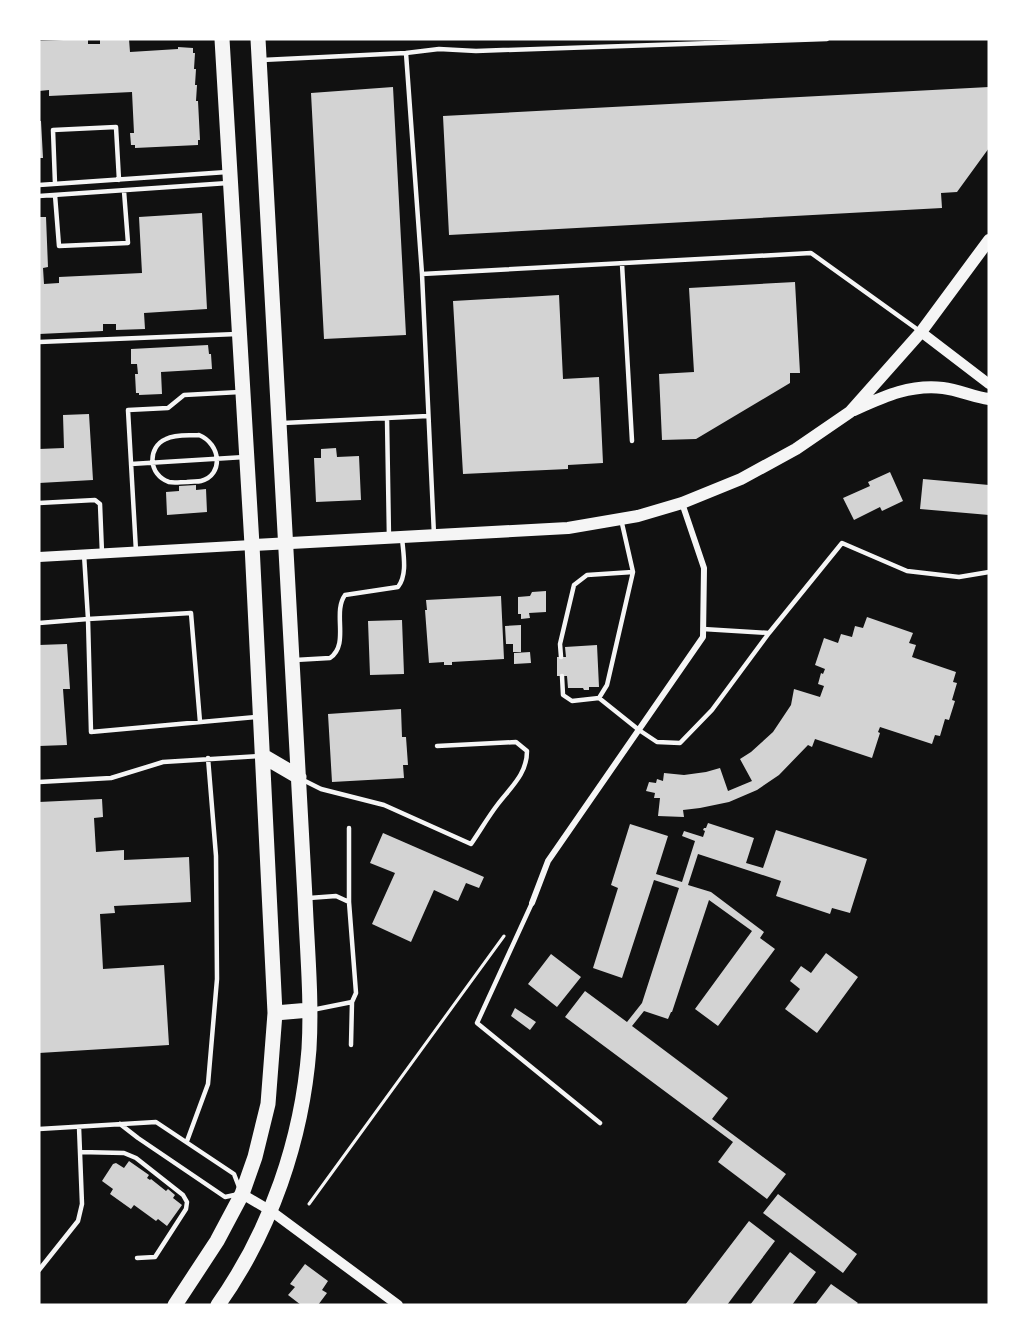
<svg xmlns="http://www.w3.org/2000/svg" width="1028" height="1344" viewBox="0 0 1028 1344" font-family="Jost,sans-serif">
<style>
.building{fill:#d3d3d3}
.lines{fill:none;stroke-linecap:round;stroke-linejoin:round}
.path{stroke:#f5f5f5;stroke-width:3}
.service{stroke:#f5f5f5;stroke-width:4.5}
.minor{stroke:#f5f5f5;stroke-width:6}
.tertiary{stroke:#f5f5f5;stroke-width:10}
.secondary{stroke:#f5f5f5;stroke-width:12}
.primary{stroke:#f5f5f5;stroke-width:15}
</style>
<rect width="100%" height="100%" fill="#111"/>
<path class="building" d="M88,39v5h12v-5h29l1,13 48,-3v-2l15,1v5h2l-1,16h2l-1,16h2l-1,16h2l2,39h-2v5l-63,3v-3h-4l-1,-12h4l-2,-41 -83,4v-6l-10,1v-50z
M393,87l13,248 -82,4 -13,-246z
M989,87v61l-32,44 -16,1 1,15 -493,27 -6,-119z
M39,121h2l2,37h-4z
M202,213l5,96 -63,4 1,16 -29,1v-6h-13v7l-64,3v-117h7l2,50 -5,1 1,16 15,-1v-6l83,-4 -3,-56z
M795,282l5,91h-10v10l-94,56 -34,1 -3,-66 35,-2 -5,-84z
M559,295l4,84 36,-2 4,86 -35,2v4l-105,5 -10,-173z
M208,345l1,9h2l1,15 -51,3 1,22 -23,1v-2h-3l-1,-19h3l-1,-10h-6v-15z
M89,414l4,66 -54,3v-34l25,-1 -1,-33z
M336,448l1,9 22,-1 2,44 -45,2 -2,-44h7v-9z
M890,472l13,29 -21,10 -2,-4 -26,13 -11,-22 27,-12 -2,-4z
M923,479l66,6v30l-69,-6z
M196,485v5l10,-1 1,23 -40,3 -1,-23 13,-1v-5z
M546,591v21l-17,1 1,5 -9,1v-5h-3v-17l12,-1 2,-4z
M501,596l3,63 -52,3v3h-8v-3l-15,1 -4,-53h2l-1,-10z
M867,617l46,16 -4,10 7,2 -4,12 44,15 -3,10 4,1 -5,17 3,1 -6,19 -4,-1 -5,17 -5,-1 -3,9 -52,-17 -2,5 2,1 -8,25 -57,-19 -3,8 -4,-2 -29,30 -22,15 -28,12 -29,6 -17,2 1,7 -26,-1 2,-18h-6l1,-5 -9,-2 3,-9 7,1 1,-4 6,2 1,-8 20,2 22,-3 14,-4 8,23 24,-10 -12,-22 11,-7 22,-20 18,-27 3,-16 26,8 4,-11 -6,-2 3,-11 2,1 2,-5 -10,-4 9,-27 14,5 3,-9 11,3 3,-11 8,2z
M402,620l2,54 -34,1 -2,-54z
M521,625v27h-8v-8h-7l-1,-18z
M67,644l3,45h-7l4,56 -28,1v-101z
M597,645l2,42h-10v3h-5l-1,-2h-15l-1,-12h-10v-19h9l-1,-10z
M530,652l1,11 -17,1v-11z
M401,709l1,28h4l2,28h-5l1,13 -72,4 -4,-68z
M102,799l1,18 -9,1 2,34 28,-2v10l65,-3 2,45 -77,4 1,7 -15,1 3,55 61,-4 5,80 -130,8v-251z
M708,823l46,15 -8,25 17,5 13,-38 91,29 -17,54 -18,-5 -2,6 -54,-18 5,-15 -83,-27 -10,31 23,7 53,40 -4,6 15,11 -57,77 -23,-17 57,-78 -43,-31 -37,112h-1l-3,7 -24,-8 -12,15 96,72 -16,21 74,55 -19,25 -49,-37 15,-20 -168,-125 20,-26 42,31 15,-19 37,-115 -25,-8 -32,98 -29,-10 25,-80 -7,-3 19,-61 38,12 -12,38 26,8 13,-41 -13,-5 2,-5 19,6 2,-6 -2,-1 1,-2h2z
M383,833l101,44 -5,11 -13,-5 -8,18 -24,-11 -23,52 -39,-18 23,-51 -25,-10z
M826,953l32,24 -41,56 -32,-24 15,-20 -10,-8 11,-15 10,7z
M551,954l30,23 -24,30 -29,-23z
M515,1008l21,14 -6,8 -19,-14z
M129,1161l20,14 -2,3 3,2 1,-1 15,12 2,-2 7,6 -2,3 9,7 -15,21 -9,-7 -2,2 -22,-16 -3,4 -21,-15 3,-5 -11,-8 11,-17 3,-1 8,5z
M778,1194l79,60 -14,19 -80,-60z
M749,1221l26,20 -48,64h-42z
M790,1252l26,20 -24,33h-42z
M305,1264l23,17 -6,9 5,3 -9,12h-17l-13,-10 7,-8 -5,-3z
M831,1284l27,19 -2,2h-41z"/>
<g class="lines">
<path class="path" d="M309,1204l195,-268"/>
<path class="service" d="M406,53l33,-4 37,2 351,-12
M262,60l144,-7 16,221 389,-21 110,79
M55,184l-2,-54 63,-3 3,53
M39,185l188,-13
M55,195l4,51 69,-3 -4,-52
M39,196l189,-13
M622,264l10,177
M422,274l12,261
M39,342l198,-8
M387,418l2,120
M283,423l145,-7
M199,435c22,9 25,40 2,46 -4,1 -9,0 -14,1 -6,0 -13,1 -18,0 -21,-7 -22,-35 -3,-43 10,-5 23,-3 33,-4z
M131,464l114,-7
M39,503l56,-3 5,4 2,49
M136,551l-8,-141 40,-2 16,-13 56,-3
M84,554l4,65 103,-6 9,109
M39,623l49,-4 3,113 165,-15
M769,633l73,-90 65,28 52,6 30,-5
M561,657l-1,-13 14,-59 13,-10 46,-3
M295,660l35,-2c20,-14 2,-45 15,-63l53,-8c10,-13 5,-34 4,-50
M562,676l1,19 9,6 27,-3 40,32 18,12 23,1 32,-33 57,-77 -66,-4
M599,698l8,-13 26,-113 -12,-53
M301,779l20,10 63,16 87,39c9,-13 17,-27 27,-40 13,-17 29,-30 29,-53l-11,-9 -79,4
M39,782l72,-4 52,-16 98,-6
M349,828v74
M309,898l27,-2 13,6 7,91 -4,9 -1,43
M532,903l-55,120 123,100
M312,1010l40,-8
M120,1124l18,14 87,59 14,-3
M39,1129l117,-7 78,52 5,13
M187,1141l21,-57 9,-105 -1,-123 -8,-98
M80,1152l44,1 12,5 47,37 4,7 -1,7 -31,48 -18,1
M39,1270l39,-49 4,-17 -3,-77"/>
<path class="minor" d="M532,903l16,-42 155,-224 1,-69 -22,-65"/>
<path class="tertiary" d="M921,332l68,52
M39,557l213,-12
M242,1194l29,17 127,94"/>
<path class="secondary" d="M854,410c29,-13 56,-26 89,-22 16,2 31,9 46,11
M252,545l316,-17 70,-12 44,-13 59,-24 55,-30 54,-37 71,-80 68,-92"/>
<path class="primary" d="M263,756l36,21
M275,1013l35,-3
M175,1305l42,-64 25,-47 13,-37 13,-53 7,-91 -23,-468 -30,-506
M218,1305c53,-75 84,-165 91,-256 3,-50 -2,-101 -4,-151l-47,-859"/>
</g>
<rect width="1028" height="1344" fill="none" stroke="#ffffff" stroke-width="81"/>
</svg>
